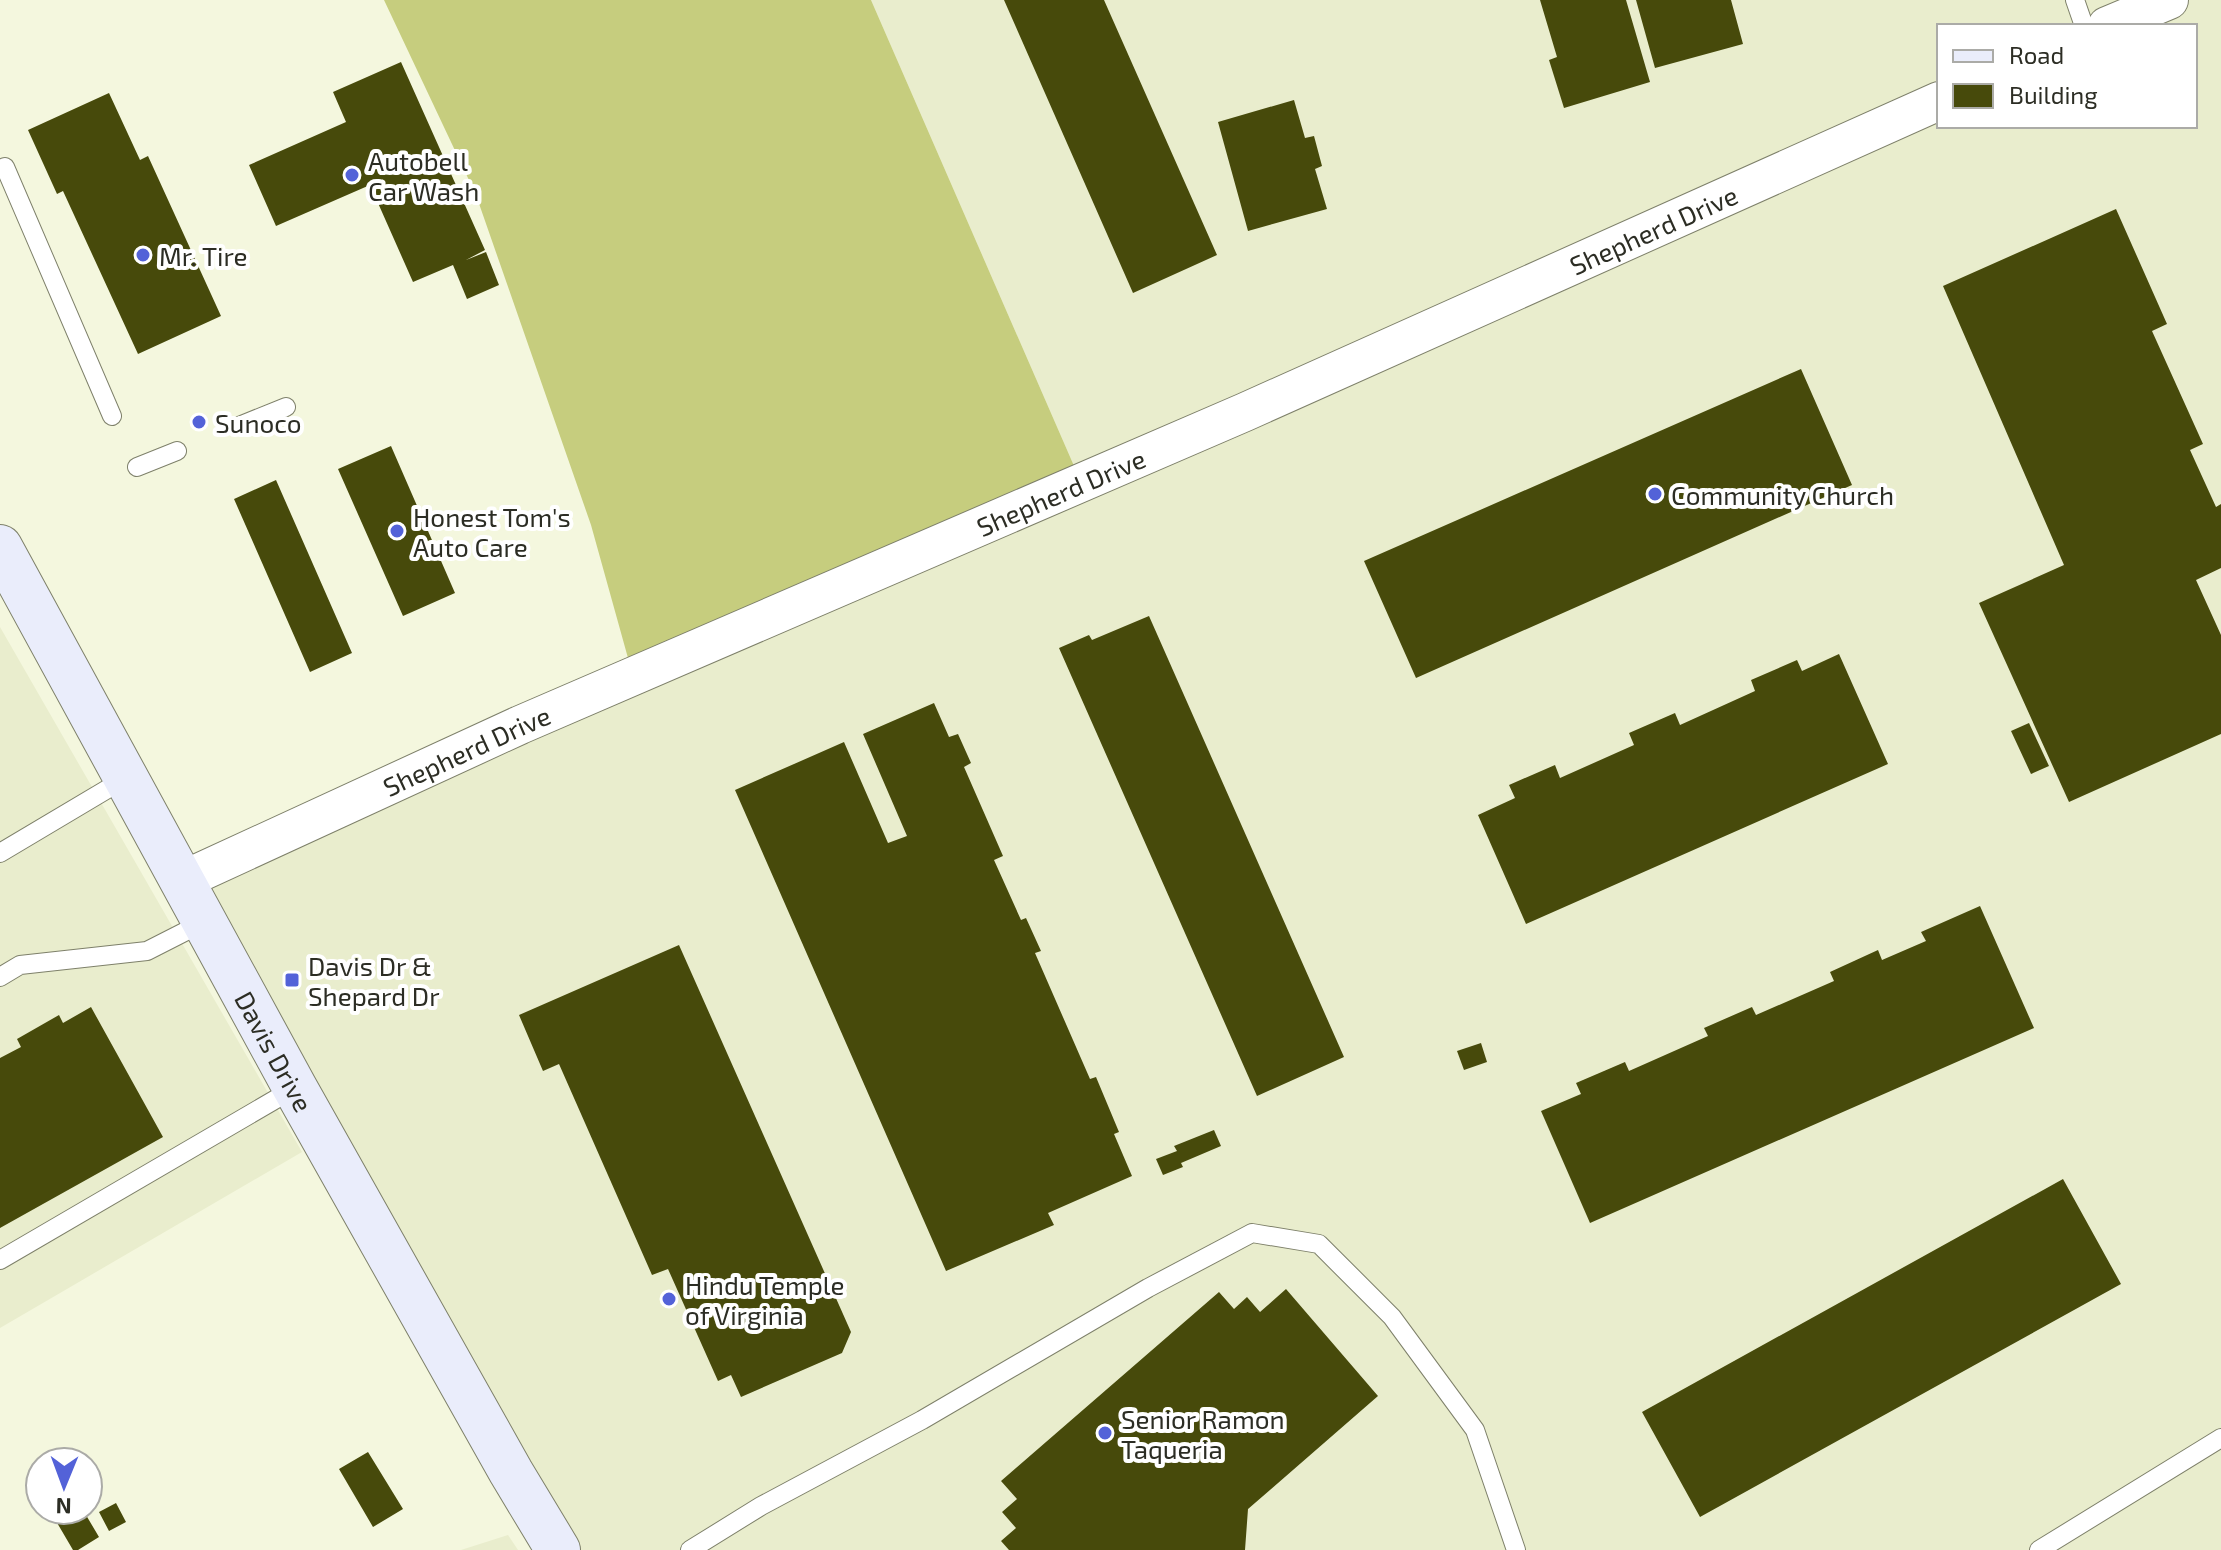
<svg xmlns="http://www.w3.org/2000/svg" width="2221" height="1550" viewBox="0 0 2221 1550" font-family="'Exo 2',sans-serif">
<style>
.built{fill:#e9edcd;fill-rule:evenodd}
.forest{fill:#c6cd7e}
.building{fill:#474a0b}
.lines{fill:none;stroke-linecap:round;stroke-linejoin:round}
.service-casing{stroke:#7e806a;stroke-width:20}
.minor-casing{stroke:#7e806a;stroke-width:40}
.secondary-casing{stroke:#7e806a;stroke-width:46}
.service{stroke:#fff;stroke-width:18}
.minor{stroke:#fff;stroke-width:38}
.secondary{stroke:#eaedfb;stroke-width:44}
.poi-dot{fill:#5362d8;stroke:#fff;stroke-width:3}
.labels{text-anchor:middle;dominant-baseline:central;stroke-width:8;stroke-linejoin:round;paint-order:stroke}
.poi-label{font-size:26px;fill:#2c2d24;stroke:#fff;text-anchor:start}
.street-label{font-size:26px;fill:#2c2d24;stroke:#fff}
</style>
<rect width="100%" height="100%" fill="#f4f7de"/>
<path class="built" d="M871,0h1350v1550h-1663l-377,-669 900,-399zM1939,26h256v100h-256z
M0,627l302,525 -302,176z
M508,1535l10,15h-57z"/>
<path class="forest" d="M384,0h487l210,482 -448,194 -42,-151 -115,-330z"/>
<path class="building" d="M1004,0h100l113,255 -84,38z
M1540,0h86l24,82 -86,26 -15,-48 8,-3z
M1636,0h95l12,44 -88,24z
M401,62l84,188 -19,10 20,-8 13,33 -32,14 -14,-34 -40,17 -43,-97 -94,41 -27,-61 97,-43 -13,-30z
M109,93l31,67 8,-4 73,160 -83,38 -75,-163 -6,3 -29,-64z
M1294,100l11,38 9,-2 8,30 -7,3 12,40 -79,22 -30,-109z
M2116,209l51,115 -15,7 51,113 -13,6 26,57 5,-3v64l-25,12 25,55v99l-152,68 -90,-199 85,-38 -121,-279z
M1801,369l51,116 -436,193 -52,-117z
M391,446l64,147 -52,23 -65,-147z
M276,480l76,173 -42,19 -76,-173z
M1149,616l195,441 -87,39 -198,-448 30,-13 3,5z
M1839,654l49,110 -362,160 -48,-109 37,-17 -6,-13 46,-20 5,13 74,-33 -5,-12 46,-20 5,12 75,-34 -4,-11 46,-20 5,11z
M934,703l15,34 9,-3 13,29 -7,4 39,89 -9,4 27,60 5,-2 15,33 -6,2 55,126 6,-2 23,55 -5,2 18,42 -84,37 6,12 -108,46 -211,-481 109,-48 44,101 19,-7 -44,-102z
M2029,723l20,43 -18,8 -20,-43z
M1980,906l54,122 -444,195 -49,-112 40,-17 -5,-11 49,-21 4,9 79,-35 -4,-8 48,-21 4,8 78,-34 -4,-9 48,-22 4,10 44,-19 -5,-9z
M679,945l172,387 -9,21 -101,44 -10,-22 -13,6 -50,-112 -16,6 -93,-211 -16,7 -24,-56z
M91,1007l72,130 -163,91v-170l21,-11 -4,-8 42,-24 4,8z
M1481,1043l6,19 -23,8 -7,-19z
M1214,1130l7,16 -40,17 2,4 -20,8 -7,-16 21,-8 -3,-5z
M2063,1179l58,105 -421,233 -58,-105z
M1286,1289l92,107 -130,113 -3,41h-236l-8,-9 15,-13 -14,-16 15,-13 -16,-18 218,-189 15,17 13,-12 13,15z
M368,1452l35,57 -30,18 -34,-58z
M116,1503l10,19 -17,9 -10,-19z
M75,1510h8l16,27 -21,13h-5l-17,-29z"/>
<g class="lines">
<g class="service-casing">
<path id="service" d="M2075,0l9,26
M5,167l107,249
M239,426l47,-19
M137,467l40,-16
M0,853l126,-75
M0,977l20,-12 127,-14 57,-29
M0,1260l295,-172
M690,1550l71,-44 161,-86 226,-132 104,-55 67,11 73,73 83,113 41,120
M2039,1550l182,-112"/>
</g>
<g class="minor-casing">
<g id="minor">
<path d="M2107,26l62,-26"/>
<path id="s1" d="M181,881l339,-156 725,-313 694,-311"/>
</g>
</g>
<g class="secondary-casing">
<g id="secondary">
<path id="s2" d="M0,547l295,541 216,384 47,78"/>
</g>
</g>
<use href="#service" class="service"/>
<use href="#minor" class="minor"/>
<use href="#secondary" class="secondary"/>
</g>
<g class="poi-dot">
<circle cx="352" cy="175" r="8"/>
<circle cx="143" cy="255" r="8"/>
<circle cx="199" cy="422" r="8"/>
<circle cx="1655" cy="494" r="8"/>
<circle cx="397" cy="531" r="8"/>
<rect x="284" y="972" width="16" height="16" rx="4"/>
<circle cx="669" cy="1299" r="8"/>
<circle cx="1105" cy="1433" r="8"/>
</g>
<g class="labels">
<g class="poi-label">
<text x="368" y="160">Autobell<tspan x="368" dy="30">Car Wash</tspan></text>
<text x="159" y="255">Mr. Tire</text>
<text x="215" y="422">Sunoco</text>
<text x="1671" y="494">Community Church</text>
<text x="413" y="516">Honest Tom's<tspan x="413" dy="30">Auto Care</tspan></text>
<text x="308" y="965">Davis Dr &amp;<tspan x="308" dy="30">Shepard Dr</tspan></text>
<text x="685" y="1284">Hindu Temple<tspan x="685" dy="30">of Virginia</tspan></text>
<text x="1121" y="1418">Senior Ramon<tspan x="1121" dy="30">Taqueria</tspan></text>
</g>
<g class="street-label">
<text stroke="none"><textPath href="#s1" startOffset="1610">Shepherd Drive</textPath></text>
<text stroke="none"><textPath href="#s1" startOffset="962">Shepherd Drive</textPath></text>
<text stroke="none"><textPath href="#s1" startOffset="314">Shepherd Drive</textPath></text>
<text stroke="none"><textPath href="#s2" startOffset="574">Davis Drive</textPath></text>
</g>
</g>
<rect x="1937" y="24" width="260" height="104" fill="#ffffff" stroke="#ababa7" stroke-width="2"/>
<rect x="1953" y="50" width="40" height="12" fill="#eaedfb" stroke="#ababa7" stroke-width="2"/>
<text x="2009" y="64" font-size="24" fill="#2c2d24">Road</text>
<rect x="1953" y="84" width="40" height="24" fill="#474a0b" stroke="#ababa7" stroke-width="2"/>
<text x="2009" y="104" font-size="24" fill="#2c2d24">Building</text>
<g transform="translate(64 1486) rotate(181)"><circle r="38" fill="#ffffff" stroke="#ababa7" stroke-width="2"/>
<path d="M0-6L14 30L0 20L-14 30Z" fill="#5362d8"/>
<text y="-12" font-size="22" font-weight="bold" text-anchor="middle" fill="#2c2d24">N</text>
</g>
</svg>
